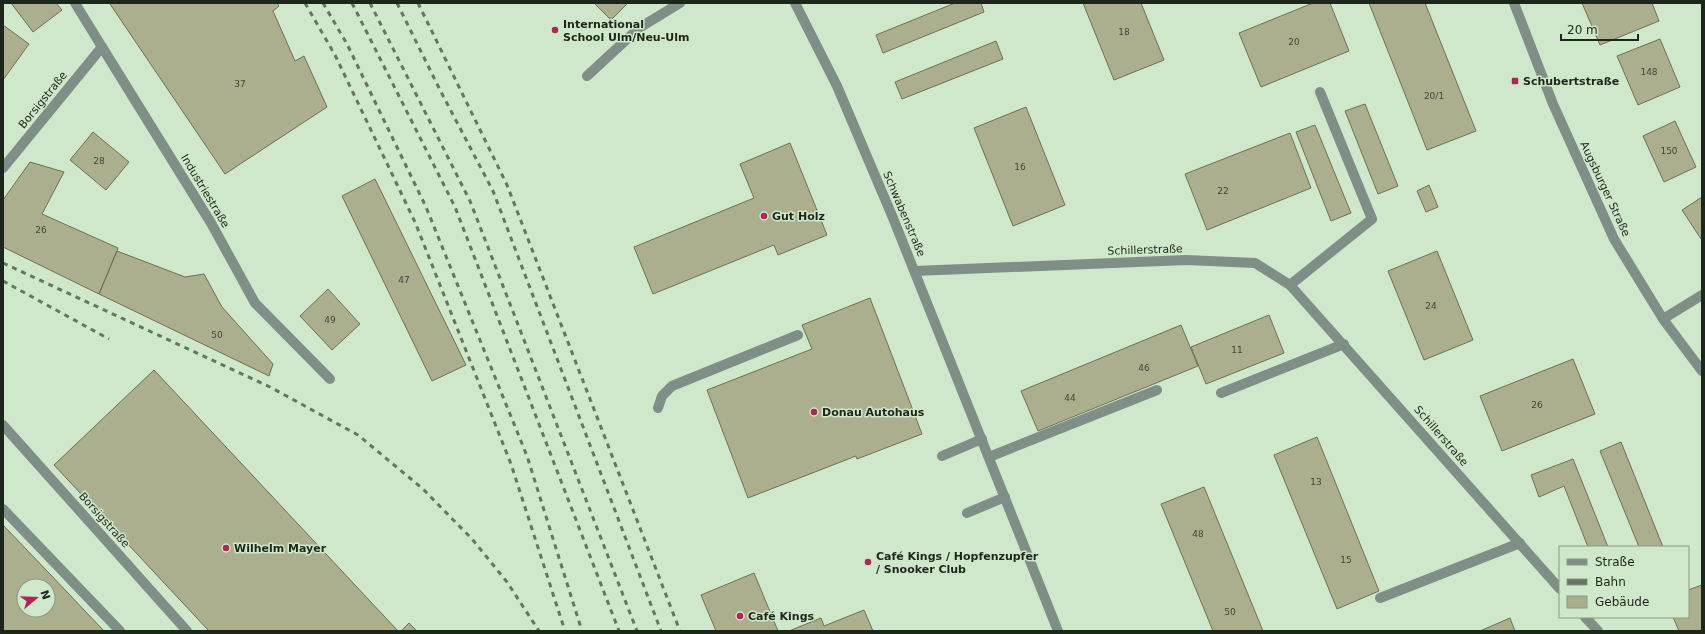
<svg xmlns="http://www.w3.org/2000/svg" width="1705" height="634" viewBox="0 0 1705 634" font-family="'DejaVu Sans',sans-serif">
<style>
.building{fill:#abaf8d;stroke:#6e7152;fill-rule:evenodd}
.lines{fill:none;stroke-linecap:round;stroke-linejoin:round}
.service{stroke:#7f8f88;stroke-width:10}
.minor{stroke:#7f8f88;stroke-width:10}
.tertiary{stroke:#7f8f88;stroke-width:10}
.rail{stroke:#667563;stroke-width:3;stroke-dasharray:5 5;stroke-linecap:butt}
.poi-dot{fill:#b32356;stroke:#cfe7ca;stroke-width:1.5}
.labels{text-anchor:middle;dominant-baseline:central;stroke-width:3;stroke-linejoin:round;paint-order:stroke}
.number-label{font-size:9px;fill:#404838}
.poi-label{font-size:11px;font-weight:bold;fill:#1d261b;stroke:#cfe7ca;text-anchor:start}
.street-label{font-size:11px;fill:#1d261b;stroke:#cfe7ca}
</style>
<rect width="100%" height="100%" fill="#cfe7ca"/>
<path class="building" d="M11,3h45l6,7 -29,22z
M112,3h165l2,3 -6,5 22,50 9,-5 23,51 -102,67 -115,-170z
M594,3h34l-17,17z
M955,3h26l3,9 -101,41 -7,-18z
M1083,3h58l23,57 -50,20z
M1313,3h17l19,48 -88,36 -22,-54z
M1369,3h56l51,128 -49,19z
M1582,3h70l7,18 -59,24z
M3,25l26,19 -26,36z
M1660,39l20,48 -42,18 -21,-49z
M996,41l7,18 -101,40 -7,-17z
M1365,104l33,82 -20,8 -33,-83z
M1026,107l39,98 -52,21 -39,-98z
M1675,121l21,46 -32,15 -21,-46z
M1315,125l36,88 -20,8 -35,-89z
M93,132l36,30 -23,28 -36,-30z
M1290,133l21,55 -104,42 -22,-56z
M790,143l37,92 -49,20 -4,-10 -121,49 -19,-47 120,-49 -14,-34z
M30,162l34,10 -22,42 76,34 -19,46 -96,-47v-47z
M375,179l91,186 -34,16 -90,-185z
M1429,185l9,22 -12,5 -9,-21z
M1702,197v41l-1,1 -19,-29z
M117,251l68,26 19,-3 18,33 51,57 -4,12 -170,-82z
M1437,251l36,89 -49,20 -36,-89z
M328,289l32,35 -28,26 -32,-34z
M870,298l52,136 -65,25 -1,-3 -108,42 -41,-108 105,-41 -10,-24z
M1269,315l15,38 -78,31 -15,-37z
M1181,325l17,41 -160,65 -17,-40z
M1573,359l22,55 -93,37 -22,-55z
M154,370l244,261h-189l-155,-166z
M1317,437l62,154 -42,18 -63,-154z
M1621,442l42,105h-24l-39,-96z
M1573,459l35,88h-20l-24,-61 -25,11 -8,-22z
M1204,487l59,144h-50l-52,-127z
M3,525l46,48 55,58h-101zM24,586h24v24h-24z
M754,573l24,58h-62l-15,-36z
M1702,585v46h-23l-6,-14h15v-27z
M864,610l9,21h-84l32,-13 3,8z
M1510,618l5,13h-35z
M409,623l8,8h-16z"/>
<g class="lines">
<path class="service" d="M102,47l109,176 44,80 75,76
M587,76l52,-48 41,-25
M1290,285l82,-66 -52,-127
M1221,393l123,-49
M658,408l4,-12 10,-10 126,-51
M3,425l184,206
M942,456l40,-17
M989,457l168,-67
M3,509l117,122
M967,513l38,-16
M1380,598l140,-55"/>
<path class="minor" d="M795,3l42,83 56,132 165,413
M3,168l99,-121 -27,-44
M915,271l271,-11 69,3 35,22 270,304
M1585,617l13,14"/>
<path class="tertiary" d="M1514,3l39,101 61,135 49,80 39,52
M1663,319l39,-24"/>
<path class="rail" d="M305,3l30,52 80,167 96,242 54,167
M323,3l24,41 79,163 101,249 55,175
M352,3l103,204 164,424
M370,3l100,198 167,430
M397,3l43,87 53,101 168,440
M418,3l89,182 173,446
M3,263l267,124 88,48 65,54 49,50 35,43 32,49
M3,281l106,58"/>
</g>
<g class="poi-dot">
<circle cx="555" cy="30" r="4"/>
<rect x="1511" y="77" width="8" height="8" rx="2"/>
<circle cx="764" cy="216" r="4"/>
<circle cx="814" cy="412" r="4"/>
<circle cx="226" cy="548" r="4"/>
<circle cx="868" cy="562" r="4"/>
<circle cx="740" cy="616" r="4"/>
</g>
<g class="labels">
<g class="number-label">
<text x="1124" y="32">18</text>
<text x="1294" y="42">20</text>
<text x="1649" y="72">148</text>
<text x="240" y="84">37</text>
<text x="1434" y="96">20/1</text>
<text x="1669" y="151">150</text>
<text x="99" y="161">28</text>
<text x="1020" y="167">16</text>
<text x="1223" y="191">22</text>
<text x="41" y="230">26</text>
<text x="404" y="280">47</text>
<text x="1431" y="306">24</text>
<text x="330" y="320">49</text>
<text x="217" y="335">50</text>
<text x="1237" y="350">11</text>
<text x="1144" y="368">46</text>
<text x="1070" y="398">44</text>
<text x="1537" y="405">26</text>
<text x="1316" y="482">13</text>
<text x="1198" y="534">48</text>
<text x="1346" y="560">15</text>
<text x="1230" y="612">50</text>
</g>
<g class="poi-label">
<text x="563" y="24">International<tspan x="563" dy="13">School Ulm/Neu-Ulm</tspan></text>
<text x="1523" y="81">Schubertstraße</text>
<text x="772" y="216">Gut Holz</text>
<text x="822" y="412">Donau Autohaus</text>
<text x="234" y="548">Wilhelm Mayer</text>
<text x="876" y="556">Café Kings / Hopfenzupfer<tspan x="876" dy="13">/ Snooker Club</tspan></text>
<text x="748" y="616">Café Kings</text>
</g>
<g class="street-label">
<text transform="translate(43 100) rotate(-51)">Borsigstraße</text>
<text transform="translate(1605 189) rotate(65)">Augsburger Straße</text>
<text transform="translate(205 191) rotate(59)">Industriestraße</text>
<text transform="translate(904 214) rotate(67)">Schwabenstraße</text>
<text transform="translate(1145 250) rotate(-2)">Schillerstraße</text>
<text transform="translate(1441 436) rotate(49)">Schillerstraße</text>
<text transform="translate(104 520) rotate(48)">Borsigstraße</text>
</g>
</g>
<rect width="1705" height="634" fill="none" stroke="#1d261b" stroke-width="8"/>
<rect x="1559" y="546" width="130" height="72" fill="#cfe7ca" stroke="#889a84"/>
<rect x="1567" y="559" width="20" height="6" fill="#7f8f88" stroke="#889a84"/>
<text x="1595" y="566" font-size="12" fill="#1d261b">Straße</text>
<rect x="1567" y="579" width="20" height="6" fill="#667563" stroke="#889a84"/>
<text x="1595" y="586" font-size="12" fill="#1d261b">Bahn</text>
<rect x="1567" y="596" width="20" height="12" fill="#abaf8d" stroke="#889a84"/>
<text x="1595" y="606" font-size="12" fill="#1d261b">Gebäude</text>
<g transform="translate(36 598) rotate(71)"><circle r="19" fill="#cfe7ca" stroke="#889a84"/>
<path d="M0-3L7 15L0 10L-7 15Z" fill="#b32356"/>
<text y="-6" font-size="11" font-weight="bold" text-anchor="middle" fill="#1d261b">N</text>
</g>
<path d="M1561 34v6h77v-6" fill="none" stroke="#1d261b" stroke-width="2"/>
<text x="1567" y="34" font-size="12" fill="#1d261b" stroke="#cfe7ca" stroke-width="3" paint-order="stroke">20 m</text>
</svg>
